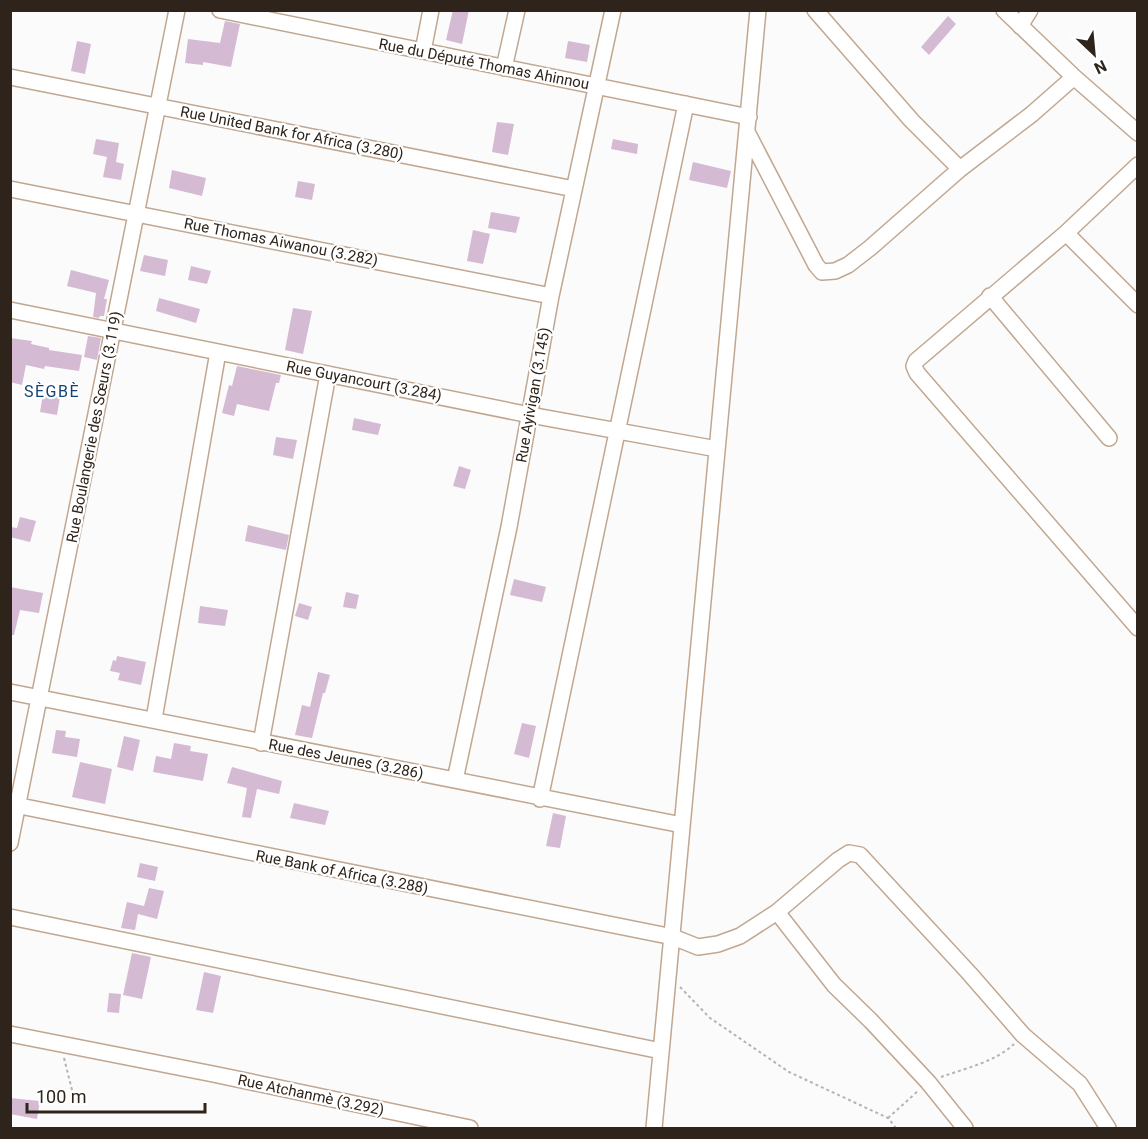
<svg xmlns="http://www.w3.org/2000/svg" width="1148" height="1139" viewBox="0 0 1148 1139" font-family="Roboto,sans-serif">
<style>
.building{fill:#d5bad3}
.lines{fill:none;stroke-linecap:round;stroke-linejoin:round}
.minor-casing{stroke:#c1a790;stroke-width:18}
.path{stroke:#b6b3b0;stroke-width:2;stroke-dasharray:3 3;stroke-linecap:butt}
.minor{stroke:#fff;stroke-width:15}
.labels{text-anchor:middle;dominant-baseline:central;stroke-width:4.5;stroke-linejoin:round;paint-order:stroke}
.street-label{font-size:15px;fill:#2e241b;stroke:#fff}
.neighbourhood-label{font-size:16px;letter-spacing:1.5px;fill:#0f4476;stroke:#fff}
</style>
<rect width="100%" height="100%" fill="#fbfbfb"/>
<path class="building" d="M453,10h16l-7,34 -16,-4z
M948,16l8,8 -27,31 -8,-8z
M225,21l15,3 -9,43 -28,-5v3l-18,-2 3,-24 32,4z
M77,41l14,3 -6,30 -14,-3z
M568,41l22,4 -3,17 -22,-4z
M497,122l17,2 -6,31 -16,-3z
M96,139l23,4 -3,19 8,2 -3,16 -18,-3 4,-20 -14,-3z
M613,139l25,5 -1,10 -26,-5z
M693,162l38,9 -4,17 -38,-8z
M172,170l34,8 -4,18 -33,-8z
M298,181l17,3 -3,16 -17,-3z
M491,212l29,5 -4,16 -28,-5z
M473,230l17,4 -7,30 -16,-3z
M144,255l24,5 -3,16 -25,-5z
M191,266l20,5 -4,13 -19,-4z
M71,270l38,10 -5,19h3l-3,17h-4l-1,2 -6,-1 3,-24 -29,-7z
M159,298l41,11 -4,14 -40,-12z
M293,308l19,3 -9,43 -18,-4z
M88,336l13,2 -4,22 -13,-3z
M10,338l22,3 -1,3 18,4v2l33,5 -3,16 -34,-5 -1,3 -18,-4 -4,20 -12,-3z
M237,366l44,9 -2,8h-3l-7,28 -32,-7 -3,12 -12,-3 7,-28 3,1z
M43,394l17,3 -3,18 -17,-3z
M354,418l27,6 -3,11 -26,-5z
M276,437l21,3 -4,19 -20,-4z
M459,466l12,4 -6,19 -12,-3z
M20,517l16,4 -6,21 -20,-5v-10l7,1z
M248,525l41,10 -3,15 -41,-9z
M514,579l32,8 -4,15 -32,-7z
M10,587l33,6 -4,20 -19,-3 -6,25h-4z
M346,592l13,3 -3,14 -13,-2z
M299,603l13,4 -4,13 -13,-4z
M200,606l28,4 -3,16 -27,-3z
M117,656l29,6 -5,23 -23,-5 2,-7 -10,-2 3,-11 3,1z
M318,672l12,3 -5,18h-2l-11,45 -17,-3 7,-30 8,2z
M522,723l14,3 -7,32 -15,-4z
M56,730l10,1 -1,6 15,2 -3,18 -25,-4z
M124,736l16,4 -7,31 -16,-4z
M174,743l17,3 -1,5 18,3 -5,27 -50,-9 3,-16 15,3z
M80,762l32,7 -7,35 -33,-7z
M232,767l50,14 -3,13 -22,-5 -6,29 -9,-1 5,-29 -20,-5z
M294,803l35,8 -4,14 -35,-7z
M553,813l13,3 -6,32 -14,-2z
M140,863l18,4 -3,14 -18,-4z
M149,888l15,3 -7,28 -19,-5 -3,16 -14,-2 6,-26 17,4z
M132,953l19,4 -9,42 -19,-4z
M204,972l17,4 -8,37 -17,-3z
M109,993l12,1 -2,19 -12,-1z
M10,1098l30,3 -3,18 -27,-5z"/>
<g class="lines">
<g class="minor-casing">
<path id="minor" d="M220,10l529,107
M815,10l97,111 48,48
M1004,10l70,67 64,56
M1020,26l10,-16
M423,51l8,-41
M504,68l13,-58
M10,77l564,112
M747,132l69,133 6,7 13,-1 13,-6 22,-17 90,-79 72,-55 42,-37
M1138,165l-72,68 -150,128 -2,5 3,7 221,255
M10,189l541,107
M1066,233l72,72
M990,296l119,142
M10,310l520,105 187,34
M10,692l672,133
M154,719l64,-367
M261,743l67,-369
M455,780l54,-253 42,-231 62,-286
M540,799l146,-695
M10,804l663,133 25,10 20,-3 22,-8 37,-24 61,-52 11,-7 11,2 110,119 53,61 57,49 28,44
M10,843l167,-833
M777,912l57,73 37,36 57,61 37,46
M10,917l651,134
M10,1034l203,40 257,54
M654,1128l104,-1118"/>
</g>
<path class="path" d="M680,987l30,31 79,54 99,46 8,10
M64,1058l8,32
M941,1077c25,-9 54,-15 73,-33
M888,1118l31,-28"/>
<use href="#minor" class="minor"/>
</g>
<g class="labels">
<g class="street-label">
<text transform="translate(484 64) rotate(11)">Rue du Député Thomas Ahinnou</text>
<text transform="translate(292 133) rotate(11)">Rue United Bank for Africa (3.280)</text>
<text transform="translate(281 242) rotate(11)">Rue Thomas Aiwanou (3.282)</text>
<text transform="translate(364 381) rotate(11)">Rue Guyancourt (3.284)</text>
<text transform="translate(533 395) rotate(-80)">Rue Ayivigan (3.145)</text>
<text transform="translate(94 427) rotate(-79)">Rue Boulangerie des Sœurs (3.119)</text>
<text transform="translate(346 759) rotate(11)">Rue des Jeunes (3.286)</text>
<text transform="translate(342 872) rotate(11)">Rue Bank of Africa (3.288)</text>
<text transform="translate(311 1095) rotate(12)">Rue Atchanmè (3.292)</text>
</g>
<g class="neighbourhood-label">
<text x="52" y="391">SÈGBÈ</text>
</g>
</g>
<rect width="1148" height="1139" fill="none" stroke="#2e241b" stroke-width="24"/>
<g transform="translate(1094 54) rotate(154)" stroke="#ffffff" stroke-width="4.5" paint-order="stroke">
<path d="M0-4.5L10 22L0 15L-10 22Z" fill="#2e241b"/>
<text y="-9" font-size="16" font-weight="bold" text-anchor="middle" fill="#2e241b">N</text>
</g>
<path d="M27 1103v9h178v-9" fill="none" stroke="#2e241b" stroke-width="3"/>
<text x="36" y="1103" font-size="18" fill="#2e241b" stroke="#ffffff" stroke-width="4.5" paint-order="stroke">100 m</text>
</svg>
